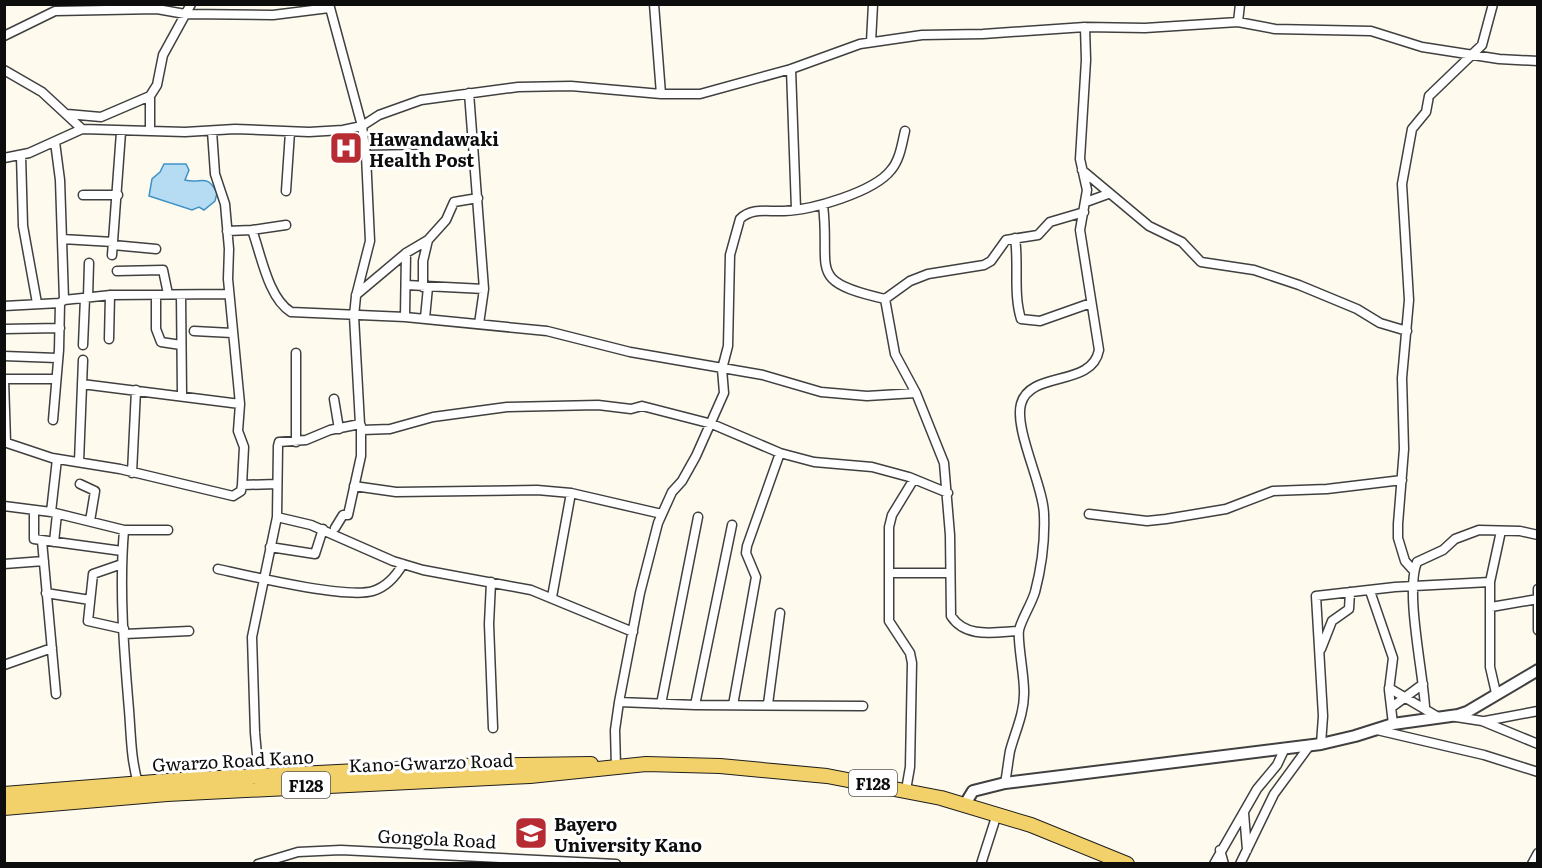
<svg xmlns="http://www.w3.org/2000/svg" width="1542" height="868" viewBox="0 0 1542 868" font-family="Literata,serif">
<style>
.water{fill:#b5dcf3;stroke:#3f92c7;stroke-width:1.5}
.lines{fill:none;stroke-linecap:round;stroke-linejoin:round}
.minor-casing{stroke:#404040;stroke-width:11}
.tertiary-casing{stroke:#404040;stroke-width:14}
.primary-casing{stroke:#1e1e1e;stroke-width:16}
.minor{stroke:#fff;stroke-width:8}
.tertiary{stroke:#fff;stroke-width:10}
.primary{stroke:#f3d16a;stroke-width:14}
.labels{text-anchor:middle;dominant-baseline:central;stroke-width:6;stroke-linejoin:round;paint-order:stroke}
.shield{fill:#fff;stroke:#565656;stroke-width:1.5}
.shield-label{font-size:16px;font-weight:bold;fill:#0d0d0d}
.poi-label{font-size:18px;font-weight:bold;fill:#0d0d0d;stroke:#fff;text-anchor:start}
.street-label{font-size:18px;fill:#0d0d0d;stroke:#fff}
</style>
<rect width="100%" height="100%" fill="#fefbee"/>
<path class="water" d="M164,164h22l3,6 -4,10c17,4 22,-7 32,13l-2,8 -11,9 -5,-3 -7,3 -43,-14 3,-17 8,-7z"/>
<g class="lines">
<g class="minor-casing">
<path id="minor" d="M654,4l7,90
M1238,22l2,-18
M4,36l51,-25 102,-2 28,5 88,1 56,-7
M871,42l2,-38
M791,69l5,140
M4,70l38,22 40,37
M469,93l15,196 -5,35
M67,114l34,3 49,-21 7,-11 6,-30 28,-51
M150,130v-34
M212,131l3,43 10,30 4,45 -1,30 12,125 -2,27 6,16 -2,38
M55,142l5,38 4,120
M21,155l2,71 14,77
M366,155l52,-1
M4,158l25,-5 53,-24 103,3 50,-3 74,3 34,-2 19,-4 17,-11 42,-15 97,-13 53,-1 90,8h39l91,-25 69,-25 62,-9 61,-1 102,-7 60,1 93,-6 37,7 96,2 51,16 77,12 39,2
M1082,170l67,56 33,16 19,20 53,8 45,15 58,24 23,14 27,8
M286,191l4,-59
M83,195h35
M1086,202l22,-8
M823,205c8,66 -18,76 62,94
M252,230l34,-5
M227,231l25,-1c9,24 16,68 39,82l114,5 142,14 83,21 133,23 58,17 46,4 49,-3
M1015,238c4,27 -2,55 6,81l19,2 51,-18
M62,239l51,3
M113,245l43,4
M112,255l9,-123
M117,271l46,-1 5,24
M406,285l78,4
M423,287v-26l5,-21
M156,295v34l5,13 20,3
M181,295l1,100
M356,295l50,-42 22,-13 18,-20 8,-18 24,-4
M88,297l1,-34
M885,299l10,55 21,39 28,70 6,72 1,81c15,23 44,16 68,15
M885,299l25,-18 18,-7 56,-9 7,-4 15,-21 32,-5 12,-13 34,-10
M4,306l56,-3 4,-3 47,-5 118,-1
M405,317l1,-64
M425,318l3,-31
M4,329l56,-1
M194,331l38,2
M109,339l1,-44
M83,345l2,-47
M4,356l53,2
M4,379l2,64
M5,379h51
M82,384l158,20
M334,399l5,30
M53,420l6,-70 1,-47
M362,430l28,-1 43,-12 74,-10 91,-2 33,4 11,-3 70,18 68,29 34,9 58,5 37,10 39,16
M4,442l48,16 68,11 113,27 8,-5 1,-6 35,-1
M296,442v-89
M79,462l4,-102
M132,473l4,-83
M80,484l15,7 -5,30
M354,486l42,6 141,-2 34,3 91,21
M4,506l47,6 73,18h44
M34,511v28l88,12
M51,512l6,-53
M1089,514l58,7 19,-2 60,-10 47,-18 54,-2 75,-9
M277,517l34,8 82,36 30,9 108,20 102,42
M335,528l8,-13h5l13,-59v-30
M124,530c-5,60 0,121 5,180 2,25 2,50 9,73
M42,541l14,153
M54,542l3,-28
M270,547l45,7 8,-25
M4,564l40,-3
M122,564l-29,10 -5,47 36,8
M218,569c32,7 127,30 155,22 13,-4 23,-15 30,-27
M1414,571l-9,-10 -7,-23v-14l6,-75 -2,-71 7,-78 -7,-116 10,-55 14,-17 3,-16 53,-51 11,-41
M891,573h59
M491,582l-2,42 4,104
M1538,589v41
M1370,591l23,67 -4,32 4,34
M46,593l44,7
M552,597l19,-104
M1491,607l47,-8
M125,634l64,-3
M1321,649l11,-28 17,-12 1,-17
M4,665l48,-17
M1389,688l49,29
M1496,693l-6,-26v-85l11,-51
M619,702l76,3 168,1
M661,704l37,-187
M768,704l12,-91
M695,705l37,-180
M733,705l23,-128 -10,-24 1,-7 33,-93
M1392,707l31,-23
M1425,707c-2,-36 -20,-115 -8,-145l26,-12 12,-11 24,-9 41,1 18,4
M1456,717l26,4 56,23
M1485,721l53,-10
M1377,730l107,25 54,17
M1321,744l2,-28 -7,-120 79,-9 95,-5
M616,767l-1,-37 4,-28 21,-109 18,-70 14,-31 10,-11 14,-25 28,-63 -2,-24 6,-23 2,-91 10,-36c12,-12 28,-7 44,-8 28,-1 90,-19 107,-41 9,-10 11,-27 14,-39
M259,776l-4,-43 -3,-96 25,-120 1,-71 1,-4 27,-2 24,-10 30,-6 -6,-108 2,-20 14,-55 -4,-86 -4,-29 -33,-122
M1005,783c2,-10 3,-21 5,-32 5,-19 14,-37 14,-57 1,-15 -7,-53 -5,-64 3,-12 12,-25 16,-38 6,-23 10,-52 9,-77 0,-28 -30,-85 -23,-111 9,-34 71,-16 78,-54l-19,-120 7,-40 -7,-31 6,-99 -1,-33
M906,790l4,-23 2,-104 -2,-10 -21,-32v-94l3,-12 22,-36
M1244,813l3,37
M1220,850l4,14
M258,864l40,-12 43,-2 275,14
M981,864l16,-50
M1214,864l43,-75 20,-24 8,-17
M1240,864l34,-70 36,-49
M1532,864l6,-11"/>
</g>
<g class="tertiary-casing">
<path id="tertiary" d="M965,804l8,-13 32,-8 316,-39 34,-8 38,-12 65,-9 9,-3 71,-42"/>
</g>
<g class="primary-casing">
<path id="primary" d="M4,794l176,-14 275,-14 136,-2
M4,808l163,-14 363,-18 116,-12 74,2 107,10 114,22 90,27 96,39"/>
</g>
<use href="#minor" class="minor"/>
<use href="#tertiary" class="tertiary"/>
<use href="#primary" class="primary"/>
</g>
<defs>
<g id="hospital-square" transform="scale(1.725)"><rect x="-9" y="-9" width="18" height="18" rx="4" fill="#b72b32" stroke="#fff"/><path d="M-5-5h3v3.5h4V-5h3V5h-3V1.5h-4V5h-3Z" fill="#fff"/></g>
<g id="university-square" transform="scale(1.725)"><rect x="-9" y="-9" width="18" height="18" rx="4" fill="#b72b32" stroke="#fff"/><path d="M0-5L7-2L0 1L-7-2ZM-4 1L0 2.5L4 1V4Q0 6-4 4Z" fill="#fff"/></g>
</defs>
<g fill-rule="evenodd">
<use href="#hospital-square" x="346" y="148"/>
<use href="#university-square" x="531" y="833"/>
</g>
<g class="labels">
<g class="shield">
<rect x="849" y="770" width="48" height="26" rx="4.5"/>
<rect x="282" y="772" width="48" height="26" rx="4.5"/>
</g>
<g class="shield-label">
<text x="873" y="783">F128</text>
<text x="306" y="785">F128</text>
</g>
<g class="poi-label">
<text x="369" y="138">Hawandawaki<tspan x="369" dy="21">Health Post</tspan></text>
<text x="554" y="823">Bayero<tspan x="554" dy="21">University Kano</tspan></text>
</g>
<g class="street-label">
<text transform="translate(233 760) rotate(-3)">Gwarzo Road Kano</text>
<text transform="translate(431 762) rotate(-2)">Kano-Gwarzo Road</text>
<text transform="translate(437 838) rotate(3)">Gongola Road</text>
</g>
</g>
<rect width="1542" height="868" fill="none" stroke="#0d0d0d" stroke-width="12"/>
</svg>
